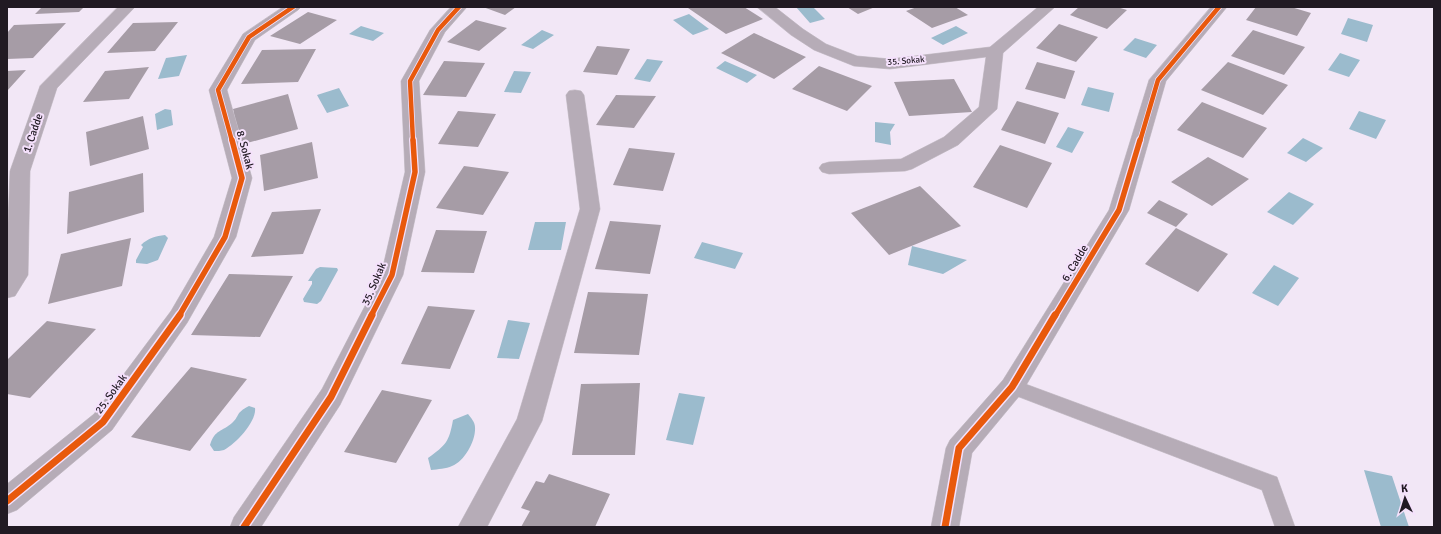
<svg xmlns="http://www.w3.org/2000/svg" width="1441" height="534" viewBox="0 0 1441 534" font-family="Signika,sans-serif">
<style>
.water{fill:#9bbbcd}
.building{fill:#a69ca6}
.lines{fill:none;stroke-linecap:round;stroke-linejoin:round}
.service-casing{stroke:#ccc4ce;stroke-width:1}
.minor-casing{stroke:#ccc4ce;stroke-width:1}
.service{fill:#b6acb7;fill-rule:evenodd}
.minor{fill:#b6acb7;fill-rule:evenodd}
.cycleway-far2-casing{stroke:#f5e1fc;stroke-width:6}
.cycleway-far1-casing{stroke:#f5e1fc;stroke-width:8}
.cycleway-casing{stroke:#f5e1fc;stroke-width:10}
.cycleway-far2{stroke:#e8590c;stroke-width:4.5}
.cycleway-far1{stroke:#e8590c;stroke-width:5.5}
.cycleway{stroke:#e8590c;stroke-width:7}
.labels{text-anchor:middle;dominant-baseline:central;stroke-width:4;stroke-linejoin:round;paint-order:stroke}
.far-street-label{font-size:9px;fill:#211a23;stroke:#f5e1fc}
.street-label{font-size:11px;fill:#211a23;stroke:#f5e1fc}
</style>
<rect width="100%" height="100%" fill="#f2e7f6"/>
<path class="water" d="M796,7h17l12,12 -15,4z
M689,14l20,15 -16,6 -20,-15z
M1348,18l25,7 -6,17 -26,-8z
M361,26l23,7 -11,8 -24,-7z
M956,26l12,7 -25,12 -12,-7z
M542,30l12,5 -21,14 -12,-4z
M1135,38l22,7 -11,13 -23,-8z
M1340,53l20,7 -11,17 -21,-7z
M187,55l-8,21 -21,3 8,-21z
M647,59l16,2 -13,21 -16,-3z
M725,61l32,14 -10,8 -31,-15z
M514,71l17,1 -10,21 -17,-1z
M1088,87l26,6 -5,19 -28,-7z
M339,88l10,18 -22,7 -10,-18z
M165,109l6,1 2,15 -16,5 -2,-16z
M1359,111l27,9 -10,19 -27,-10z
M875,122l20,2 -5,8 1,13 -16,-3z
M1068,127l16,5 -12,21 -16,-6z
M1303,138l20,10 -17,14 -19,-9z
M1289,192l25,12 -21,21 -26,-13z
M535,222h31l-5,28h-33z
M165,235l3,3 -10,22 -11,4 -11,-1v-3l7,-13 -2,-2c7,-7 15,-9 24,-10z
M702,242l41,11 -8,16 -41,-11z
M912,246l55,14 -24,14 -35,-9z
M1274,265l25,13 -21,28 -26,-13z
M320,267l17,1 1,2 -17,31 -4,3 -13,-2 -1,-3 9,-15v-3h-4l8,-12z
M508,320l22,3 -11,36 -22,-1z
M679,393l26,4 -12,48 -27,-5z
M249,406l6,2c2,13 -19,36 -31,42 -3,1 -7,1 -10,1l-4,-6c5,-16 12,-13 22,-22 8,-7 3,-10 17,-17z
M468,414c3,4 7,8 7,13 1,13 -10,34 -23,39 -6,3 -14,3 -21,4l-3,-12c18,-13 21,-16 25,-38z
M1364,470l28,6 17,51h-28z"/>
<path class="building" d="M42,7h42l-5,5 -44,2z
M483,7h33l-11,8z
M691,7h53l19,12 -37,15 -38,-26z
M847,7h28l-17,7z
M917,7h38l13,8 -36,13 -26,-17z
M1079,7h38l10,3 -20,19 -37,-14z
M1256,7h35l20,6 -14,23 -51,-16z
M308,12l29,8 -37,24 -30,-8z
M476,20l31,8 -28,23 -32,-9z
M178,22l-23,29 -48,2 26,-30z
M66,23l-33,35 -26,1v-26l7,-8z
M1059,24l39,13 -22,25 -40,-14z
M1253,30l52,17 -21,28 -53,-19z
M754,33l52,24 -32,22 -53,-26z
M597,46l33,3 -13,26 -34,-3z
M316,49l-18,33 -57,2 21,-34z
M444,61l41,2 -19,34 -43,-2z
M1037,62l38,9 -10,28 -40,-10z
M1228,62l60,23 -25,30 -62,-25z
M819,66l53,20 -25,25 -55,-22z
M149,67l-20,32 -46,3 22,-31z
M26,70l-19,21v-20z
M954,79l18,33 -63,4 -15,-34z
M288,94l10,35 -58,16 -7,-36z
M616,95l40,1 -22,32 -38,-3z
M1017,101l42,12 -14,31 -44,-14z
M1202,102l65,26 -24,30 -66,-28z
M458,111l38,3 -18,33 -40,-3z
M143,116l6,33 -59,17 -4,-34z
M312,142l6,36 -54,13 -4,-36z
M1000,145l52,18 -25,45 -54,-21z
M629,148l46,5 -12,38 -50,-6z
M1208,157l41,22 -37,27 -41,-24z
M464,166l45,6 -26,43 -47,-7z
M143,173l1,39 -77,22 2,-42z
M920,186l41,40 -72,29 -38,-42z
M1159,200l29,14 -12,13 -29,-14z
M321,209l-18,45 -52,3 21,-45z
M610,221l51,4 -11,49 -55,-5z
M1176,228l52,26 -30,38 -53,-28z
M436,230l51,1 -13,42 -53,-1z
M131,238l-9,48 -74,18 13,-50z
M229,274l64,2 -33,61 -69,-2z
M588,292l60,2 -9,61 -65,-2z
M428,306l47,4 -25,59 -49,-5z
M47,321l49,8 -66,69 -23,-4v-34z
M191,367l56,12 -57,72 -59,-14z
M640,383l-5,72h-63l9,-71z
M382,390l50,10 -36,63 -52,-11z
M549,474l61,20 -15,33h-74l9,-16 -9,-3 15,-27 8,2z"/>
<g class="lines">
<g class="service-casing">
<path id="service" d="M1012,379l265,98 18,50h-20l-13,-37 -256,-98 -3,-5 3,-5z"/>
</g>
<g class="minor-casing">
<path id="minor" d="M118,7h17l-78,81 -27,83 -2,104 -13,21 -8,2v-49l3,-78 30,-85z
M283,7h18l-3,3 -43,30 -28,50 25,88 -16,59 -49,86 -75,107 -95,80 -10,4v-30l87,-70 77,-103 43,-74 18,-59 -23,-88 34,-56z
M451,7h16l-22,25 -26,49 6,91 -22,103 -63,130 -79,122h-31l4,-10 88,-128 59,-114 24,-103 -4,-91 29,-51z
M757,7h18l28,22 23,15 31,12 33,3 100,-12 48,-40h17l-52,46 -6,56 -39,36 -46,24 -7,2 -76,3 -7,-2 -3,-4 3,-4 7,-2 72,-3 43,-22 35,-30 7,-50 -96,12 -36,-3 -40,-16 -23,-15z
M1211,7h16l-61,74 -37,129 -108,184 -49,59 -13,74h-28l15,-79 4,-8 53,-60 106,-170 40,-130z
M575,90l6,1 3,4 16,114 -58,212 -55,106h-29l59,-108 63,-210 -14,-114 3,-4z"/>
</g>
<use href="#service" class="service"/>
<use href="#minor" class="minor"/>
<g class="cycleway-far2-casing">
<path id="cycleway-far2" d="M232,141l-14,-51 31,-53 44,-30
M413,141l-3,-60 28,-51 21,-23
M1140,141l18,-61 61,-73"/>
</g>
<g class="cycleway-far1-casing">
<path id="cycleway-far1" d="M179,316l46,-79 17,-59 -10,-38
M371,316l21,-41 23,-103 -2,-32
M1055,316l64,-106 21,-70"/>
</g>
<g class="cycleway-casing">
<path id="cycleway" d="M7,501l96,-79 77,-107
M244,527l87,-130 41,-82
M945,527l14,-79 53,-61 43,-72"/>
</g>
<use href="#cycleway-far2" class="cycleway-far2"/>
<use href="#cycleway-far1" class="cycleway-far1"/>
<use href="#cycleway" class="cycleway"/>
</g>
<g class="labels">
<g class="far-street-label">
<text transform="translate(906 61) rotate(-5)">35. Sokak</text>
</g>
<g class="street-label">
<text transform="translate(33 133) rotate(-71)">1. Cadde</text>
<text transform="translate(245 150) rotate(75)">8. Sokak</text>
<text transform="translate(1075 263) rotate(-59)">6. Cadde</text>
<text transform="translate(374 284) rotate(-67)">35. Sokak</text>
<text transform="translate(111 394) rotate(-54)">25. Sokak</text>
</g>
</g>
<rect width="1441" height="534" fill="none" stroke="#211a23" stroke-width="16"/>
<g transform="translate(1405 498) rotate(356)" stroke="#f5e1fc" stroke-width="3" paint-order="stroke">
<path d="M0-3L7 15L0 10L-7 15Z" fill="#211a23"/>
<text y="-6" font-size="11" font-weight="bold" text-anchor="middle" fill="#211a23">K</text>
</g>
</svg>
